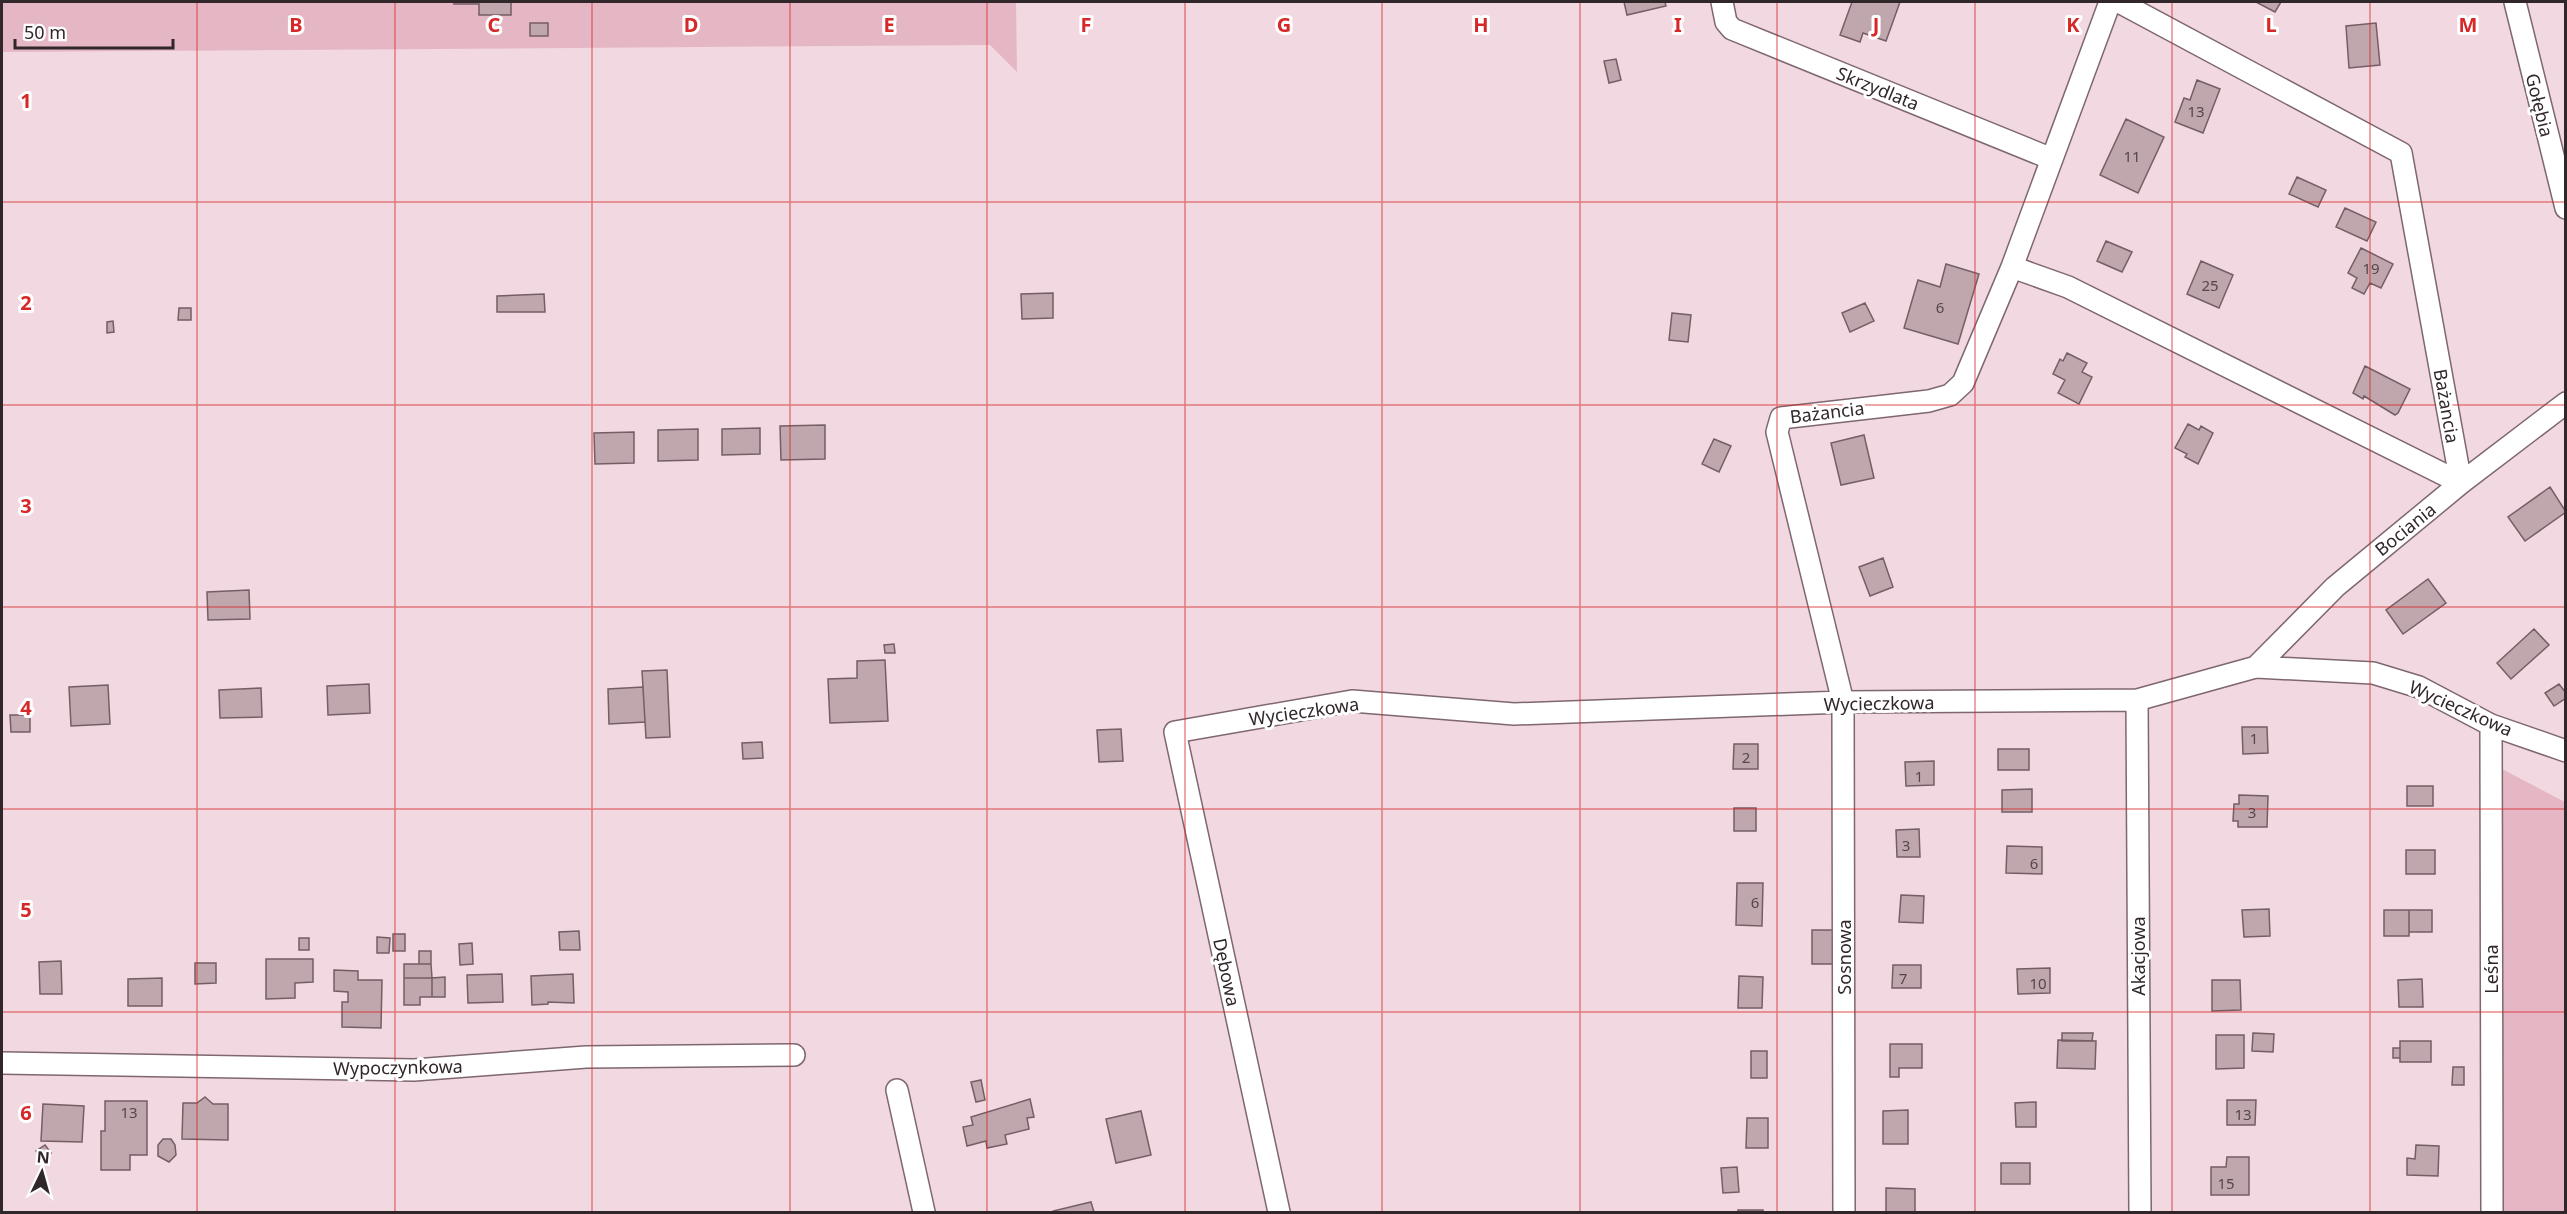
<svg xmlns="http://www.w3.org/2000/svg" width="2567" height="1214" viewBox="0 0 2567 1214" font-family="'Noto Sans',sans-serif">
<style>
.green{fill:#e5b7c5}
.building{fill:#c0a7ae;stroke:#755e65;stroke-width:1.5}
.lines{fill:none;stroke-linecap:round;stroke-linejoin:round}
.street-casing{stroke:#7e676e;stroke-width:24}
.street{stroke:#fff;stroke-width:21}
.grid{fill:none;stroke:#d62828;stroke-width:1.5;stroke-opacity:0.55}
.labels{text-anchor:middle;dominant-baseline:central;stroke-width:6;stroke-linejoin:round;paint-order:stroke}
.number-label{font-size:15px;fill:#55474b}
.street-label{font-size:18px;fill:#31272a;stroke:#fff}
.grid-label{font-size:20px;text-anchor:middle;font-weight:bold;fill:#d62828;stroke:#fff;stroke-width:6;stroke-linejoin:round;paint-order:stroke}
</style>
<rect width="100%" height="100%" fill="#f2d8e0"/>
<path class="green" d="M2,2h1014l1,70 -27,-27 -988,7z
M2502,769l63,33 1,410h-65z"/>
<path class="building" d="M454,2h57v13h-32v-11h-25z
M1624,2h41l1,4 -39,9z
M1852,2h48l-14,39 -23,-8 -3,9 -20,-7z
M2256,2h25l-6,10z
M530,23h18v13h-18z
M2376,23l4,42 -31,3 -3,-42z
M1616,59l5,21 -12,3 -5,-22z
M2197,80l23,9 -17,44 -28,-11 9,-24 6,2z
M2126,119l38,18 -26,56 -38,-18z
M2297,177l29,13 -8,17 -29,-13z
M2345,208l31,14 -9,19 -31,-14z
M2106,241l26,11 -10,20 -25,-11z
M2361,248l32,16 -12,24 -11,-5 -6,11 -12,-6 5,-10 -9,-5z
M2201,261l32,14 -14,33 -32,-14z
M1946,264l33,10 -21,70 -54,-16 14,-48 22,7z
M1053,293v25l-31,1 -1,-25z
M544,294l1,18h-48v-16z
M1865,303l9,18 -24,11 -8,-19z
M179,308h12v12h-13z
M1672,313l19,2 -3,27 -19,-2z
M113,321l1,11 -7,1v-11z
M2067,353l20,10 -5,9 10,5 -13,27 -21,-11 7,-13 -12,-6 7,-15 3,2z
M2365,366l45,23 -12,24 -3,2 -31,-19 -1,3 -10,-6z
M2188,424l11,6 2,-4 12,7 -15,31 -13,-7 2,-3 -12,-6z
M825,425v34l-44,1 -1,-34z
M760,428v26l-38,1v-26z
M698,429v31l-40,1v-31z
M634,432v31l-39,1 -1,-31z
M1864,435l10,43 -33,7 -10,-42z
M1714,439l17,7 -12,26 -17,-8z
M2550,487l16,25 -41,29 -17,-24z
M1883,558l10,29 -23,9 -11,-29z
M2428,579l18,24 -43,31 -17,-24z
M249,590l1,29 -42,1 -1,-28z
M2534,629l15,16 -38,34 -14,-16z
M894,644l1,9h-10l-1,-8z
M885,660l3,61 -58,2 -2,-44 29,-1v-17z
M667,670l3,67 -24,1 -4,-67z
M369,684l1,29 -42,2 -1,-29z
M2559,684l7,9v5l-12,8 -9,-13z
M108,685l2,39 -39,2 -2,-39z
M643,687l2,35 -36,2 -1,-35z
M261,688l1,29 -42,1 -1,-28z
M10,715h20v17h-19z
M2242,727h25l1,26 -25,1z
M1121,729l2,32 -24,1 -2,-32z
M762,742l1,16 -20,1 -1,-16z
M1734,744h24v25h-25z
M1998,749h31v21h-31z
M1934,761v24l-28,1 -1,-24z
M2407,786h26v20h-26z
M2032,789v23h-30v-22z
M2239,795l29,1 -1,31h-29v-6h-5l1,-17h5z
M1734,808h22v23h-22z
M1919,829l1,28h-23l-1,-27z
M2007,846l35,1v27l-36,-1z
M2406,850h29v24h-29z
M1737,883h26l-1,43 -26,-1z
M1901,895l23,1 -1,27 -24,-1z
M2269,909l1,27 -26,1 -2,-27z
M2384,910h25v26h-25z
M2409,910h23v22h-23z
M1812,930h21v34h-21z
M579,931l1,19h-20l-1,-18z
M393,934h12v17h-12z
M377,937l13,1 -1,15h-12z
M299,938h10v12h-10z
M472,943l1,21 -13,1 -1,-21z
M419,951h12v13h-12z
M266,959h47v23l-18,1v15l-29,1z
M61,961l1,33h-22l-1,-32z
M195,963h21v20l-21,1z
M404,964h27l1,14h-28z
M1893,965h28v23h-29z
M2050,968v25l-32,1 -1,-25z
M334,970l24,1v9h24l-1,48 -39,-1v-25h6v-10l-14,-1z
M502,974l1,28 -35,1 -1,-28z
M573,974l1,29 -26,-1v2l-16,1 -1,-29z
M1739,976l24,1 -1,31h-24z
M445,977v20h-13v-19z
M162,978v28h-34v-27z
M404,978h28v19h-12v8h-16z
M2422,979l1,28h-24l-1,-27z
M2212,980h28l1,30 -29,1z
M2062,1033h31l-1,8h-30z
M2253,1033l21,1 -1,18 -21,-1z
M2216,1035h28v33l-28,1z
M2058,1040l38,1 -1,28 -38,-1z
M2400,1041h31v21h-31z
M1890,1044h32v24h-23v9h-9z
M2393,1048h7v10h-7z
M1751,1051h16v27h-16z
M2453,1067h11v18h-12z
M981,1080l4,20 -9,2 -5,-20z
M205,1097l8,7h15v36l-46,-1 1,-36h14z
M1030,1099l4,18 -7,1 2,11 -24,6 2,9 -20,4 -1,-7 -19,5 -4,-19 10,-2 -2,-8z
M2227,1100h29l-1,25h-28z
M105,1101h42v54h-17v15h-29v-39h4z
M2036,1102v25h-20l-1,-24z
M43,1104l41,2 -2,36 -41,-1z
M1908,1110v34h-25v-33z
M1141,1111l10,44 -35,8 -10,-44z
M1747,1118h21v30h-22z
M163,1139h8l4,6 1,10 -7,7 -11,-6v-11z
M45,1145l6,8 -9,6 -6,-8z
M2416,1145l23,1 -1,30 -31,-1v-17l8,1z
M2227,1157h22v38h-38v-28h15z
M2001,1163h29v21h-29z
M1737,1167l2,25 -16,1 -2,-25z
M1886,1188l29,1v23h-29z
M1091,1202l3,10h-41v-1z
M1738,1210h25v2h-25z"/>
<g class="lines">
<g class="street-casing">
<path id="street" d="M1722,2l4,20 6,7 320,130
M2515,2l51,206
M2012,267l56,20 393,196 -60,-330 -282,-151
M2256,667l79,-80 126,-104 105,-80
M2137,700l3,512
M2491,725l1,487
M2,1063l412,7 172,-13 208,-2
M897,1090l27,122
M1279,1212l-104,-480 177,-31 162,13 329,-12 294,-2 119,-33 117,6 46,14 72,38 75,26
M1844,1212l-1,-510 -66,-270 4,-14 148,-17 21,-6 13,-12 49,-116 98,-265h3"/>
</g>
<use href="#street" class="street"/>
</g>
<path class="grid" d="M197,2v1210M395,2v1210M592,2v1210M790,2v1210M987,2v1210M1185,2v1210M1382,2v1210M1580,2v1210M1777,2v1210M1975,2v1210M2172,2v1210M2370,2v1210M2,202h2564M2,405h2564M2,607h2564M2,809h2564M2,1012h2564"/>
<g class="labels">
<g class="number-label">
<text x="2196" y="111">13</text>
<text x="2132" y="156">11</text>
<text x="2371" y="268">19</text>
<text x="2210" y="285">25</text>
<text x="1940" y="307">6</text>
<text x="2254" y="738">1</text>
<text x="1746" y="757">2</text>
<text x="1919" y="776">1</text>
<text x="2252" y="812">3</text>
<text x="1906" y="845">3</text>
<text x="2034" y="863">6</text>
<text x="1755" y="902">6</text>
<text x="1903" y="978">7</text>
<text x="2038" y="983">10</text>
<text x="129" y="1112">13</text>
<text x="2243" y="1114">13</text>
<text x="2226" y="1183">15</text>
</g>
<g class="street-label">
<text transform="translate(1878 88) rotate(22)">Skrzydlata</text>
<text transform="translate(2540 105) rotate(76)">Gołębia</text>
<text transform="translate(2447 406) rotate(80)">Bażancia</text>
<text transform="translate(1827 412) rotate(-7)">Bażancia</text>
<text transform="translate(2405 529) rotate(-39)">Bociania</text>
<text transform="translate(1879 703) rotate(-1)">Wycieczkowa</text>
<text transform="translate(2461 708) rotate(24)">Wycieczkowa</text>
<text transform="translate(1304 711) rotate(-8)">Wycieczkowa</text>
<text transform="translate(2138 956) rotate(-90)">Akacjowa</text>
<text transform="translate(1844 957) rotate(-90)">Sosnowa</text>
<text transform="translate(2491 969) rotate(-90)">Leśna</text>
<text transform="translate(1227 972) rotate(78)">Dębowa</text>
<text transform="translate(398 1067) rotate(-1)">Wypoczynkowa</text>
</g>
</g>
<g class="grid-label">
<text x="296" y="32">B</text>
<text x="494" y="32">C</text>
<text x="691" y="32">D</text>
<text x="889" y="32">E</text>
<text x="1086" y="32">F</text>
<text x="1284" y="32">G</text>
<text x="1481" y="32">H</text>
<text x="1678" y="32">I</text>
<text x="1876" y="32">J</text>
<text x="2073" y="32">K</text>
<text x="2271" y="32">L</text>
<text x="2468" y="32">M</text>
<text x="26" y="108">1</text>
<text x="26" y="310">2</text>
<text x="26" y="513">3</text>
<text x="26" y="715">4</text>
<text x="26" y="917">5</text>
<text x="26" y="1120">6</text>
</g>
<rect width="2567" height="1214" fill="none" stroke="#31272a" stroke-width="6"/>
<g transform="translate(42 1172) rotate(5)" stroke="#ffffff" stroke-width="4.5" paint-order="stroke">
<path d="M0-4.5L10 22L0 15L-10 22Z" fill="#31272a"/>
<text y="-9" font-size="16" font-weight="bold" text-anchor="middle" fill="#31272a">N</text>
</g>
<path d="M15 39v9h158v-9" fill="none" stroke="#31272a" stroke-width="3"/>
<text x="24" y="39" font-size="18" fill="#31272a" stroke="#ffffff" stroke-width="4.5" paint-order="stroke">50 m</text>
</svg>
